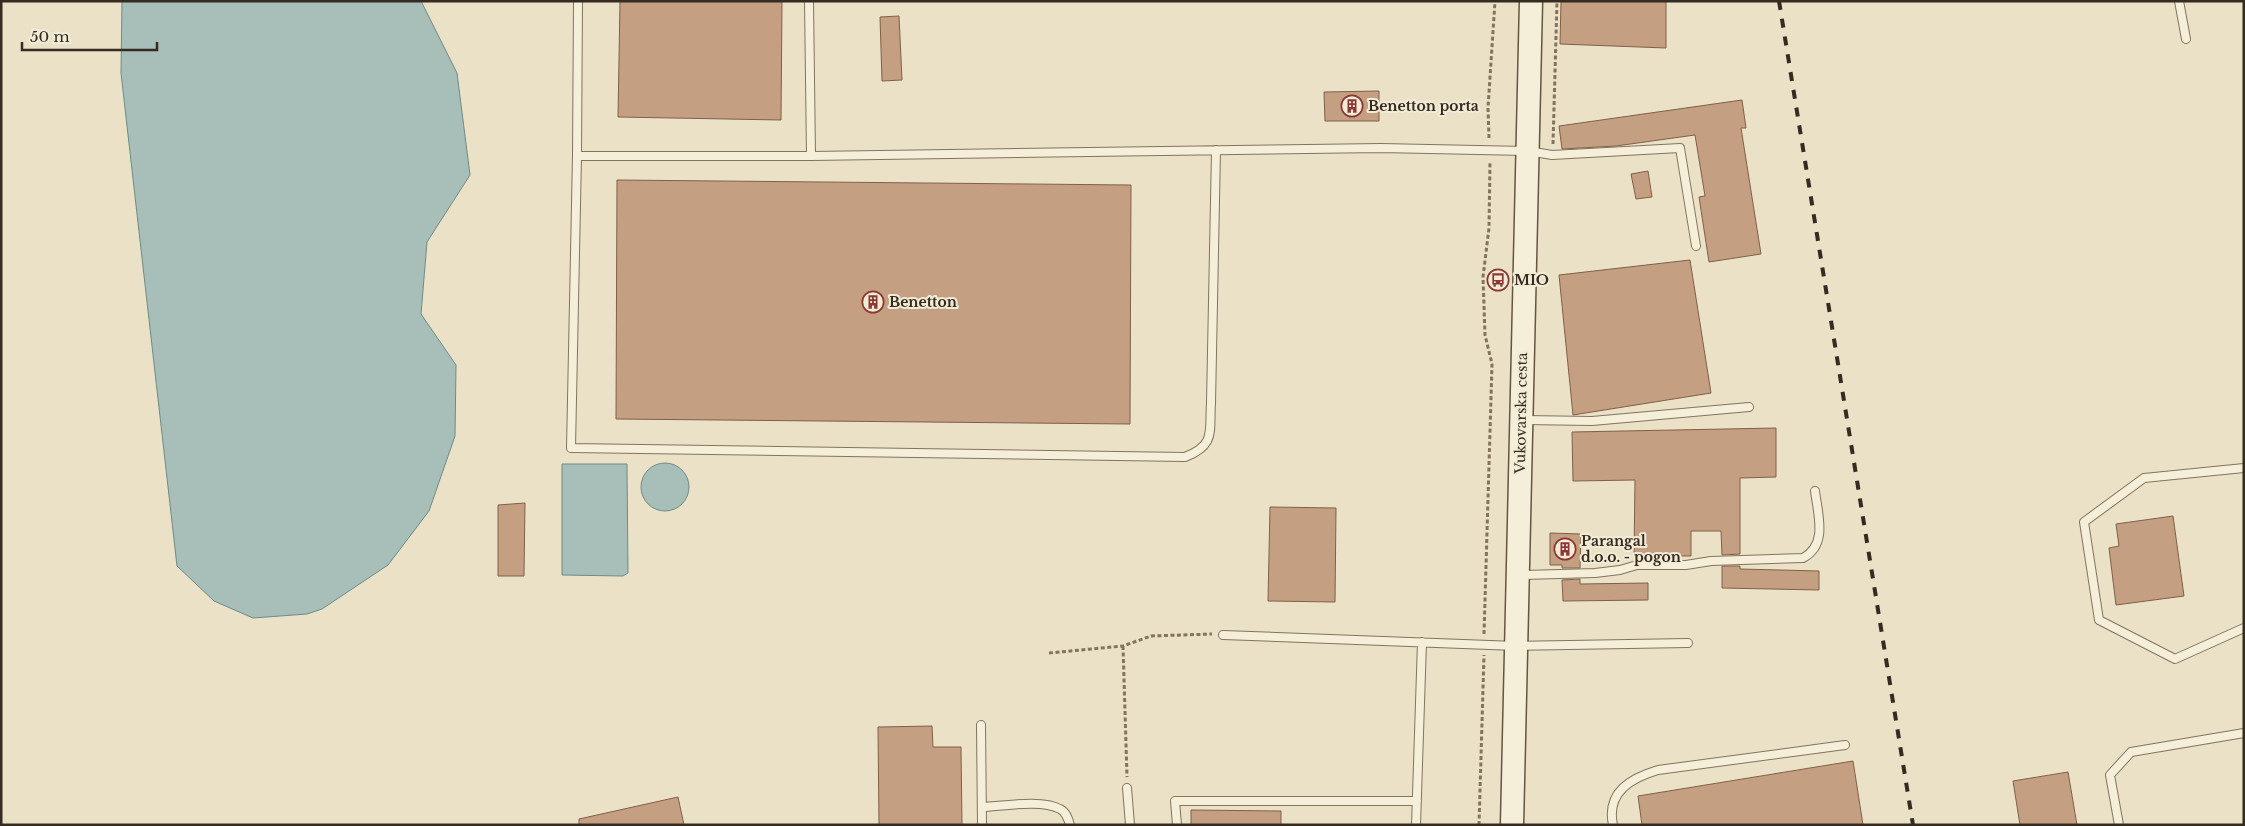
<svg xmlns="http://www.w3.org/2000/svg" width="2245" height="826" viewBox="0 0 2245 826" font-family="'Libre Baskerville',serif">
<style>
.water{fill:#a8beb8;stroke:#6f8b86}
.building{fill:#c49f81;stroke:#806047}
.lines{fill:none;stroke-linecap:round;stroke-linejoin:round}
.service-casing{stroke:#83745e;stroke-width:10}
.secondary-casing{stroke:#655541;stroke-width:25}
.path{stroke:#83745e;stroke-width:3;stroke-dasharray:4 2.5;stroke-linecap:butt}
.service{stroke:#f5eed9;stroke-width:8}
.secondary{stroke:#f5eed9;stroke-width:22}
.rail{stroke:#352b20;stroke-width:4;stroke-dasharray:9 9;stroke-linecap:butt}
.labels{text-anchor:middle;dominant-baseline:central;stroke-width:4;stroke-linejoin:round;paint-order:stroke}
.poi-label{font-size:14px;font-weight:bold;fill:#352b20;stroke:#f2ebd6;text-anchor:start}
.street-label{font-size:14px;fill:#352b20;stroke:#f2ebd6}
</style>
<rect width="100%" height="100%" fill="#eae1c7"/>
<path class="water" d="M122,1h299l36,72 13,102 -43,67 -6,72 35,51 -1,71 -26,75 -41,54 -66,44 -15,5 -54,4 -39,-17 -37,-35 -56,-493z
M641 487a24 24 0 1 1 48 0a24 24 0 1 1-48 0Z
M562,464h65l1,109 -5,3 -61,-1z"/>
<path class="building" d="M620,1h162l-1,119 -163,-3z
M1561,1h105v47l-106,-4z
M899,16l3,64 -20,1 -2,-64z
M1379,91v30h-54l-1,-29z
M1742,100l4,28h-5l20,126 -52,8 -10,-65 6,-1 -10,-61 -79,11 -54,3 -3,-23z
M1648,171l4,26 -16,2 -5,-25z
M617,180l514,5 -1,239 -514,-5z
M1690,260l21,133 -138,22 -14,-140z
M1776,428v49l-36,1v76l-18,1 -1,-24h-30v25h-57l1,-76 -62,1 -1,-49z
M525,503l-1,73h-26v-71z
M1270,507l66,1 -1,94 -67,-1z
M2173,516l11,80 -68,9 -7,-57 10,-2 -3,-22z
M1550,533l31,1 -1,34h-18v-3h-12z
M1722,566h18v3l79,2v19l-97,-2z
M1580,579v5l68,-1v17l-85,1 -1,-21z
M932,726l1,21h28l1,78h-83l-1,-98z
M1853,761l10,64h-221l-4,-29z
M2068,772l9,53h-57l-7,-44z
M678,797l6,28h-105v-6z
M1191,810l90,1v14h-90z"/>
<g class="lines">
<g class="service-casing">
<path id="service" d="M809,1l2,155
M2179,1l7,38
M1216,150l-5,253c-2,29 5,42 -26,54l-614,-9 6,-292h234l570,-8 147,3 24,4 128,-7 16,98
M577,156l1,-155
M1523,420l69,1 157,-14
M2244,468l-100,10 -60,44 15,98 76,39 69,-31
M1520,575l75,-2 25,-3 17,-5h49l25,-4 92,-3c25,-13 15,-43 12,-67
M1223,635l293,11 172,-3
M981,725l1,100
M1127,788l3,37
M982,807c21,-1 60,-8 78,2 6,3 8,9 10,16
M1177,825l-2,-24h242
M1416,825l6,-183
M1613,825c-7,-33 18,-47 45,-55l187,-25
M2119,825l-9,-50 21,-23 113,-19"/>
</g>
<g class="secondary-casing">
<path id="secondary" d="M1512,825l19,-824"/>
</g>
<path class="path" d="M1489,138l-1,-30 7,-107
M1553,144l4,-143
M1484,634l8,-270 -7,-29 -2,-58 6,-49 1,-66
M1123,646l4,131
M1049,653l74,-7 28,-10 61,-2
M1479,825l5,-170"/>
<use href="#service" class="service"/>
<use href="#secondary" class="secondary"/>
<path class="rail" d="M1779,1l134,824"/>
</g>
<defs>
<g id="building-ring" transform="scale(1.125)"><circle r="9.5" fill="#f2ebd6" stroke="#8c3734" stroke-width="1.5"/><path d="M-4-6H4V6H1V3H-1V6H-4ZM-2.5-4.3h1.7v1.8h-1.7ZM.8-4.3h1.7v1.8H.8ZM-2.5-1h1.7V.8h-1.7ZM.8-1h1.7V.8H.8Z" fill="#8c3734"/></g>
<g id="bus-ring" transform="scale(1.125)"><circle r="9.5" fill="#f2ebd6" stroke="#8c3734" stroke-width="1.5"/><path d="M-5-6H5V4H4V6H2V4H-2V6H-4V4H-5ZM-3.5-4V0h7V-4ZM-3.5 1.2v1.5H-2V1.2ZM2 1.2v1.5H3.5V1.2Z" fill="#8c3734"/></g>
</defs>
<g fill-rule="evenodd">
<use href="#building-ring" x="1352" y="106"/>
<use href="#bus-ring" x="1498" y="280"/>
<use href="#building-ring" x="873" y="302"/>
<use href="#building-ring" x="1565" y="549"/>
</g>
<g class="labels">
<g class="poi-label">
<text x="1368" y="106">Benetton porta</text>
<text x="1514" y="280">MIO</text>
<text x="889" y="302">Benetton</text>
<text x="1581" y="541">Parangal<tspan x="1581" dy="16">d.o.o. - pogon</tspan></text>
</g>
<g class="street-label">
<text transform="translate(1521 413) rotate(-89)">Vukovarska cesta</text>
</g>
</g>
<rect width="2245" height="826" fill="none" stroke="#352b20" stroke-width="5"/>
<path d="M22 42v8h135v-8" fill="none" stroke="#352b20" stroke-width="2.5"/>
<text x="30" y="42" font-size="15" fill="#352b20" stroke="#f2ebd6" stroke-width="4" paint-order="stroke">50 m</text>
</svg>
